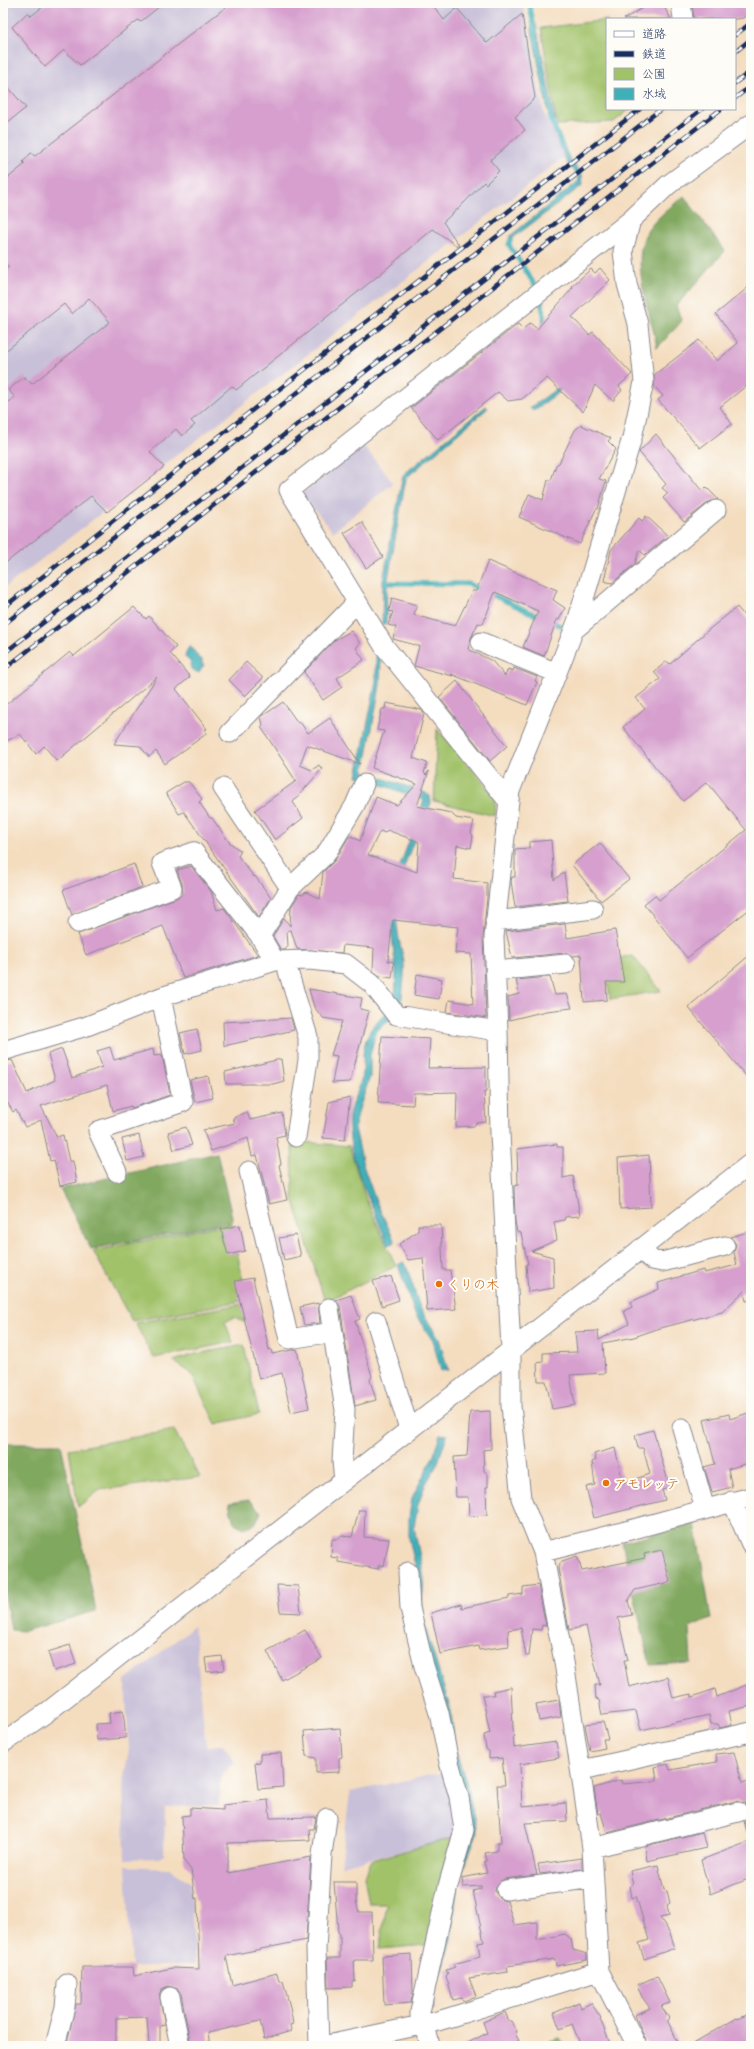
<svg xmlns="http://www.w3.org/2000/svg" width="754" height="2049" viewBox="0 0 754 2049" font-family="Itim,'Klee One',sans-serif">
<style>
.industrial{fill:#c8bfd8}
.green{fill:#a2c26a;stroke:#5e7864}
.forest{fill:#81a85e;stroke:#4e6c5e}
.water{fill:#3fafb8;stroke:#2d6f8b}
.lines{fill:none;stroke-linecap:round;stroke-linejoin:round}
.stream{stroke:#3fafb8;stroke-width:5}
.building{fill:#d69fce;fill-rule:evenodd}
.minor-casing{stroke:#88868e;stroke-width:21}
.minor{stroke:#fff;stroke-width:19}
.rail-casing{stroke:#1b2f5e;stroke-width:4.5}
.rail{stroke:#fdfcf7;stroke-width:3;stroke-dasharray:9;stroke-linecap:butt}
.food-dot{fill:#e8710a;stroke:#fdfcf7;stroke-width:1.5}
.labels{text-anchor:middle;dominant-baseline:central;stroke-width:4;stroke-linejoin:round;paint-order:stroke}
.food-label{font-size:13px;fill:#c56008;stroke:#fdfcf7;text-anchor:start}
</style>
<rect width="100%" height="100%" fill="#fdfcf7"/>
<filter id="ink" filterUnits="userSpaceOnUse"><feTurbulence type="fractalNoise" baseFrequency=".025" numOctaves="2"/><feDisplacementMap in="SourceGraphic" scale="8" xChannelSelector="R" yChannelSelector="G"/><feConvolveMatrix kernelMatrix="1 2 1 2 8 2 1 2 1" color-interpolation-filters="sRGB"/></filter>
<filter id="wash" filterUnits="userSpaceOnUse"><feTurbulence type="fractalNoise" baseFrequency=".012" numOctaves="4" result="noise"/><feDisplacementMap in="SourceGraphic" scale="16" xChannelSelector="R" yChannelSelector="G"/><feGaussianBlur stdDeviation="0.9" result="paint"/><feColorMatrix in="noise" values="0 0 0 0 0 0 0 0 0 0 0 0 0 0 0 0 0 1.4 0 .05"/><feComposite in="paint" operator="in"/></filter>
<g filter="url(#wash)">
<rect width="100%" height="100%" fill="#f4ddbf"/>
<path class="industrial" d="M3,3h520l21,110 23,42 -564,434z
M363,445l30,38 -60,49 -31,-38z
M194,1626l12,121 16,-3 13,18 -14,14 -2,29 -54,2 -1,48 -5,3 -34,1 -2,-78 6,-31 -4,-69z
M445,1772l11,20 -2,46 -113,28 9,-74z
M126,1866l42,2 22,14 5,82 -63,4z"/>
<path class="green" d="M607,20v89h23l-16,13 -57,3 -16,-97z
M437,729l59,67 -1,20 -61,-15z
M633,956l28,35 -51,8 -5,-33 -19,-5z
M292,1141l57,5 17,53 30,67 -71,36 -32,-104z
M231,1223l16,77 -115,21 -39,-70z
M248,1303l4,15 -9,4 -8,-5 -10,5 8,20 -79,16 -19,-35z
M244,1345l15,69 -43,10 -25,-51 -18,-12 23,-7z
M174,1430l26,47 -100,13 -22,17 -9,-58z
M453,1838l-26,107 -48,4 8,-45h-18l-5,-29 8,-15z"/>
<path class="forest" d="M684,196l41,55 -49,55 6,15 -25,27c-5,-33 -29,-87 -9,-118 9,-13 24,-24 36,-34z
M217,1153l16,68 -142,28 -31,-60z
M3,1444h58l35,167 -72,20 -13,-1 -8,-45z
M249,1500l12,12 -6,12 -11,4 -10,-5 -5,-20z
M695,1523l16,96 -22,9 2,35 -41,2 -28,-123z
M560,2038l5,8h-32l26,-8z"/>
<path class="water" d="M536,24l19,97 -5,1 -19,-96z
M558,141h4l7,17 13,17 1,10 -69,52 -4,8h-3l3,-9 69,-55 -1,-6 -11,-12z
M542,308h3v23l17,57 -4,5 -25,18 -3,-3 29,-21 -16,-50z
M486,406l2,2 -82,70 -19,106 -1,40h-4l1,-44 20,-105z
M190,646l8,10 -1,2 5,1v4l2,2 -5,8 -8,-4v-6l-6,-6 2,-7z
M376,656l5,1 -1,28 -16,87 60,20 6,4 1,7c-14,33 -34,69 -35,105 0,16 3,33 7,48 3,12 0,34 -2,48l-6,-2 1,-29 -6,-56v-24l34,-93 -67,-24 19,-95z
M385,1014l5,5 -14,12 -6,24v22l-11,32 -4,19 8,37 12,34 20,43 -7,3c-14,-38 -42,-86 -39,-128 1,-13 10,-27 13,-40 2,-7 1,-15 1,-22 2,-20 8,-28 22,-41z
M403,1262l3,3 14,43 19,31 9,31 -7,1 -8,-30 -18,-27 -17,-49z
M440,1434l7,1 -10,30 -12,20 -7,20 -4,21 10,52 -2,25 3,24 26,84 4,38 12,36 10,48 -19,49 -7,56 -8,32 -10,17 -1,8 2,15 -7,1 43,-181 -46,-178 -9,-87 -6,-27v-20l3,-20 21,-41z"/>
<g class="lines">
<path class="stream" d="M529,3l6,28
M550,116l12,30
M510,241l-1,4 29,45
M540,297l4,18
M386,583l83,1 73,34
M550,621l11,5"/>
</g>
<g id="blocks">
<path class="building" d="M48,3h116l-24,19 -2,-2 -58,45 -16,-15 -19,17 -33,-40 16,-15 3,4z
M231,3h200l13,17 13,-12 30,35 35,-29 13,84 -20,19 10,13 -35,30 9,11 -13,13 -2,-2 -23,24 -18,16 16,23 -2,1 -24,-17 -54,46 -143,115 -4,-4 -41,35 4,4 -13,11 -6,-7 -26,23 14,15 -57,45 -16,-16 -88,69v-158l12,-10 -7,-7 16,-13 8,7 78,-62 -21,-24 -17,16 -8,-10 -61,49v-81l6,-5 -6,-7v-78l22,-18 -2,-2 8,-9 4,3z
M651,3h11l9,16h-47z
M692,3h59v8l-8,7 -7,1h-42z
M3,81l23,27 -23,18z
M600,268l10,12 -38,37 17,18 4,-3 39,42 -13,12 3,4 -9,11 -18,-16 -12,27 -36,-34 -25,21 -14,2 -10,-9 -60,48 -27,-32 107,-84 5,5 7,-6 7,6 32,-37 4,-5 -1,-1 19,-17 4,4z
M751,285v97l-31,25 12,17 -32,24 -42,-48 5,-4 -9,-10v-11l45,-35 18,21 21,-18 -22,-29z
M581,425l30,13 -3,3 8,8 -17,30 7,2 -8,28h-2l-16,35 -61,-27 10,-23 14,6 5,-20h3l5,-15 3,-2 16,-33z
M656,434l46,57 4,-4 12,12 -9,3 -25,20 -21,-24 5,-5 -6,-5 4,-4 -27,-32z
M646,516l22,20 -23,19 -6,-5 -4,14 -23,19 -8,-2 7,-31 28,-32 3,3z
M362,522l21,35 -17,11 -22,-35z
M488,561l69,29 -4,10 12,8 -6,12 -2,-1 -13,37 -21,-9 15,-36 -43,-19 -12,32 -5,-1 -7,15 -3,11 24,12 13,15 3,-7 5,2 1,-3 23,9 -2,4 2,1 -10,23 -76,-31 2,2 -39,-10 5,-20 -26,-7 3,-12 -8,-2 5,-13 -4,-1 3,-13 25,7 -3,10 41,11 17,-35h4z
M134,607l12,12 3,-3 27,31 -6,6 20,24 -14,12 31,40 -2,1 1,4 -41,30 -9,-13 -7,6 -9,-11 -26,-2 43,-67 -100,84 -13,-15 -8,8 -16,-20 -17,9v-36l67,-55 4,4z
M737,607l14,17v284l-64,50 -43,-54 11,-9 4,5 87,-70 -39,-48 -24,19 -60,-74 22,-18 -9,-11 24,-19 -6,-7 13,-11 3,3 37,-33z
M351,631l9,12 -4,5 8,12 -27,18 5,9 -19,13 -19,-28 31,-32z
M246,662l17,16 -18,18 -16,-16z
M457,681l50,65 -17,15 -51,-64z
M283,702l15,21 2,-1 8,11 22,-15 30,46 -53,-19 -7,20 12,5 7,-5 3,4 -29,33 10,16 -28,22 -20,-30 41,-29 -35,-54 2,-2 -2,-8z
M386,703l36,7 2,4 -11,44 14,5 -3,10 2,2 3,-4 -12,35 34,7 5,5 18,3 -3,12 2,2 -2,13 -14,-3 -3,34 33,4v15l-4,39 3,81 -39,-6 2,-12 24,4 -2,-50 -16,-1 3,-26 -65,-7 -5,41 6,1 -2,16 -12,-2 -7,-5 1,-23 -31,-3 -1,8 -45,-4 -6,-19 -4,1 1,15 -3,4h-4l-8,-14 11,-18 6,8 1,-19 8,-13 4,1 3,-3 14,7 3,-27 12,-12 13,-22 3,-2 9,5 16,-44 21,8 20,-21 -45,-16 12,-37 -7,-1 5,-21h3zM387,830l32,12 -2,30 -49,-17 12,-24 5,2z
M184,782h5l13,17 -3,3 11,16h2l17,24 12,9 -3,5 16,21 1,-1 16,22 -12,19 -75,-105 -5,2 -13,-21z
M551,840l3,40 10,-8 4,29 -53,6 -4,-26 1,-4h3v-28l14,-1v-6z
M600,843l29,36 -28,22 -29,-36z
M134,864l8,23 -70,28 -9,-25z
M191,866l20,25 6,19 7,-2 34,47 -75,23 -20,-52 -77,29 -8,-21 98,-36 7,-4 -1,-10 -5,-14z
M565,924l2,14 48,-8 9,52h-18l1,18 -23,2 -3,-47 -8,1 -8,-3 -53,5 -6,-27z
M751,954v128l-63,-75z
M417,974l25,5 -3,20 -25,-4z
M550,977l5,18 12,-1 5,14 -26,3 -37,9 -1,-23 11,-3 -3,-14z
M309,989l53,9 -2,11 9,2 -19,71 -18,1 5,-27 -6,-1 11,-34 -19,-3 -9,-11z
M291,1018l3,12 -70,16 -1,-24z
M197,1029l5,21 -17,4 -5,-21z
M382,1036l48,3 -2,29 58,-1v25h-2l2,30 -10,1 -2,3 -18,1 1,-35 -43,1 -1,12 -35,-2z
M110,1047l4,13 39,-11 1,7 8,-1 8,40 -38,13 -1,-2 -18,5 -6,-26 -66,21 16,31 6,-2 6,26h4l4,21 -17,4 -6,-26 -4,1 -9,-41 -16,7 -9,-17 -3,2 -10,-17v-33l9,-2 15,33 28,-13 -7,-26 14,-5 10,29 30,-11 -5,-16z
M281,1059l3,22 -11,3h-47l-1,-12z
M208,1076l5,22 -18,4 -5,-22z
M350,1097l-5,43 -22,-2 6,-36z
M247,1112l3,8 32,-7 3,22 -9,2 5,27 -2,1 8,35 -18,4 -12,-49 -5,1 -4,-18 -37,13 -8,-21 32,-7 -2,-5z
M186,1127l6,18 -18,5 -6,-18z
M139,1135l5,22 -17,4 -5,-22z
M557,1144v3h6v31l10,-2 7,40 -15,1 -1,3 -10,2 3,18 -26,11 22,6 1,31 -26,4 -2,-28h2l-7,-31 -4,-1 -2,-11 -1,-35 4,-1 -1,-36z
M649,1155l2,52 -31,2 -2,-51z
M240,1225l5,26 -17,4 -7,-26z
M418,1225h23l2,45h7l6,39 -29,2 -4,-53 -15,2 -9,-16 19,-13z
M751,1231v69l-5,1 -2,-10 -22,21 -65,17 -23,8 -31,6 2,30 -35,2 5,30 -23,4 -6,-28h-8l-1,-18 6,-1v-9l34,-1 -2,-20 23,-1 1,9 30,-16 -5,-13 8,-4 -1,-5 28,-13 -1,-6 45,-13 1,3 33,-8 -3,-13 2,-8 -6,-7z
M296,1235l5,21 -17,4 -5,-22z
M391,1276l8,24 -17,6 -9,-25z
M253,1278l16,72 2,-1 1,5 25,-5 12,59 -18,4 -9,-39 -23,6 -24,-98z
M351,1295l9,24 -5,2 17,55 -2,4 6,20 -21,6 -15,-100 -4,-6z
M318,1303l2,20 -16,2 -4,-18z
M490,1411l1,38 -8,1 1,21 4,3v13h-2l1,28 -18,1 -1,-19h-12l-2,-40 13,-1 3,-44z
M751,1412v50l-23,7 4,18 -20,5 -8,-25 11,-3 -11,-44 25,-6 1,5z
M653,1430l17,58 -8,2 3,10 -71,18 -8,-31 9,-2 -3,-23 4,-2 -2,-6 21,-6 8,35 27,-9 -7,-26h-5l-3,-13z
M359,1510h6l-1,27 25,2 -5,27 -5,-1 -1,4 -40,-7v-4l-7,-1 1,-18h7l1,-3 12,1z
M662,1550l8,32 -35,8 -7,11 4,14 -14,3 10,42h-4l5,27 39,-10 5,21 18,-4 1,3 23,-8 2,8 34,-14v23l-22,5 3,14 -12,3 -2,-4h-7l-2,-9 -68,15 -5,-19 -34,4 -3,-15 -3,-1 -1,-14h5l-14,-59 -17,4 -11,-62 4,-7 15,-5 5,15 63,-13 -1,-4z
M277,1585l21,1 3,27 -21,-1z
M538,1585l8,41 -4,-1 -1,5 -9,-1 -3,27h-3l-5,-28 -13,2 1,16 -30,4 -1,-4 -38,8 -9,-41 30,-9 1,4 47,-10v-2l14,-2v-7z
M305,1630l17,28 -40,22 -15,-29z
M70,1645l6,19 -22,7 -6,-19z
M222,1656l2,14 -17,2 -2,-14z
M511,1687l3,61 42,-6 3,16 -39,6 2,43 44,-4 1,18 -42,2 12,52 -33,4 -8,7 -1,6 7,8 5,1 7,24 23,-3v18l28,-6 6,5 2,11 14,4v6l-31,6 -1,-7 -48,7 1,6 -39,6 7,18 -12,5 -3,-3 -8,2 -7,-24 2,-2 -2,-4 9,-3 -2,-3 27,-7 -2,-14 6,-1 -11,-51 8,-2v-3l-18,1 -1,-9 25,-5 -3,-11 3,-2 -2,-7 12,-2v-8l4,-1 -4,-57h8l-3,-27 -13,1v-8l-3,-2 -2,-14 6,-2 -8,-38h12l-1,-4z
M559,1700l2,17 -22,4 -3,-17z
M123,1711l3,27 -29,2 -1,-16 14,-1 -1,-10z
M603,1722l5,17h-5l2,9 -15,3 -5,-27z
M340,1728l2,29 -3,1v14l-23,1v-15l-10,-2 -2,-25z
M734,1752l8,31 9,-3v53h-4l-3,-12 4,-6 1,-6 -3,-5 -10,-3 -129,32 -6,-20 -3,1 -4,-26 27,-8 1,4 35,-3 -2,-14 13,-3 2,6 47,-8 -1,-8z
M281,1753l2,34 -25,2 -3,-26 5,-1v-8z
M268,1800l2,18 46,-1 -2,12h-5l1,11 -82,3v30l83,-16 -5,83 -80,16 6,29 45,-12 2,8h4l7,26 3,17 -3,1 1,6 -27,8 -4,-18 -52,12 2,13h-19l-10,-52 -3,-5 -10,-3 -6,3 -3,5 6,31 -5,1v20h-11l-2,-29 -31,1v28h-50l10,-42h5l1,-37h51l1,9 38,-8 27,1 -2,-71 -2,1 -4,-29 -7,-9 -2,-45 8,-1v-7l33,2v-5z
M702,1832l4,16 -59,13 -2,-15z
M751,1841v37l-41,16 -9,-34z
M582,1858v11l-42,5 -2,-10z
M658,1865l6,25 3,1 3,12 -3,2 2,11 -9,2 10,15 5,15 -31,11 -5,-16 10,-3 -13,-44 -4,2 -2,-12 3,-2 -3,-13z
M334,1882h22v20l3,10h13l1,48h-19l1,21 -3,1v5l-24,1 -1,-30h13v-24l-2,-2z
M412,1954l1,38 -2,11 -27,2 -2,-49z
M657,1976l13,27 -9,3 8,12 -2,2 13,26h-32l-13,-31 15,-7 -8,-11 -5,-12z
M579,2002l2,6 10,-5 10,15 -1,1 11,27h-30l-9,-22 -12,5 -6,-16z
M505,2012l4,9h3l5,11 -2,1 4,8 -10,5h-47l25,-13 -4,-11z
M751,2013v33h-63l49,-28 1,1z"/>
</g>
</g>
<g filter="url(#ink)">
<use href="#blocks" fill-opacity="0" stroke="#88868e" stroke-width="1"/>
<g class="lines">
<g class="minor-casing">
<path id="minor" d="M681,3l2,16
M574,630l142,-120
M481,642l76,31
M230,733l127,-131
M223,788l67,100
M509,802l-125,-156 -95,-156 342,-270
M495,921l98,-12
M78,923l94,-35 -10,-25 32,-11 66,84
M275,961l-15,-25 30,-48 36,-34 29,-49 9,-21
M285,961l23,76v23l-12,77
M495,971l71,-7
M3,1051l84,-25 74,-29 114,-36 35,-1 36,4 26,20 24,31 102,16
M249,1171l40,168 44,-7
M117,1172l-19,-41 85,-29 -22,-105
M640,1249l12,11 10,2 63,-16
M329,1308l16,102 -3,51 2,20
M376,1321l33,108
M682,1428l23,81
M732,1501l19,43
M543,1552l87,-22 121,-33
M408,1572l2,36 14,58 15,47 10,49 10,35 5,33 -16,56 -28,126v13
M3,1743l43,-30 705,-550
M582,1770l169,-38
M592,1848l146,-36
M506,1890l88,-12
M170,1997l10,49
M425,2024l5,22
M55,2046l10,-39 2,-23
M319,2046l-3,-97 6,-94 5,-37
M323,2046l112,-24 164,-51
M637,2046l-38,-75 -7,-123 -28,-186 -21,-110 -22,-54 -10,-92v-57l-11,-216 -2,-102 -4,-94 16,-146 67,-169 55,-184 12,-56 -6,-58 -11,-40 -4,-33 8,-31 37,-35 83,-61"/>
</g>
<use href="#minor" class="minor"/>
<g class="rail-casing">
<path id="rail" d="M735,35l16,-12
M735,52l16,-13
M735,83l16,-12
M735,98l16,-12
M3,608l252,-200 385,-299
M3,625l380,-300 278,-216
M3,654l699,-545
M3,670l718,-561"/>
</g>
<use href="#rail" class="rail"/>
</g>
</g>
<g class="food-dot">
<circle cx="439" cy="1284" r="4"/>
<circle cx="606" cy="1483" r="4"/>
</g>
<g class="labels">
<g class="food-label">
<text x="447" y="1284">くりの木</text>
<text x="614" y="1483">アモレッテ</text>
</g>
</g>
<rect width="754" height="2049" fill="none" stroke="#fdfcf7" stroke-width="16"/>
<rect x="606" y="18" width="130" height="92" fill="#fdfcf7" stroke="#a3aaba"/>
<rect x="614" y="31" width="20" height="6" fill="#ffffff" stroke="#a3aaba"/>
<text x="642" y="38" font-size="12" fill="#1b2f5e">道路</text>
<rect x="614" y="51" width="20" height="6" fill="#1b2f5e" stroke="#a3aaba"/>
<text x="642" y="58" font-size="12" fill="#1b2f5e">鉄道</text>
<rect x="614" y="68" width="20" height="12" fill="#a2c26a" stroke="#a3aaba"/>
<text x="642" y="78" font-size="12" fill="#1b2f5e">公園</text>
<rect x="614" y="88" width="20" height="12" fill="#3fafb8" stroke="#a3aaba"/>
<text x="642" y="98" font-size="12" fill="#1b2f5e">水域</text>
</svg>
